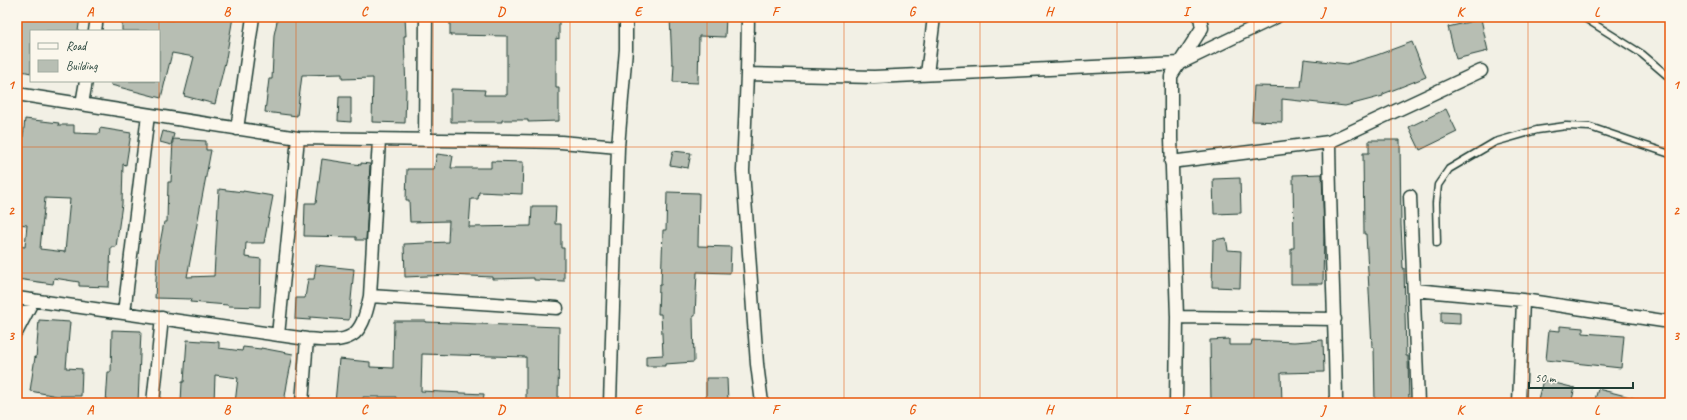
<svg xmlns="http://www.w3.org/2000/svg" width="1687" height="420" viewBox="0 0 1687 420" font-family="Caveat,sans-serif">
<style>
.building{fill:#b7beb3;stroke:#1f3d34;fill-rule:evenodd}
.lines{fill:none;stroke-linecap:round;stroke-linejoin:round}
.service-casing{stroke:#1f3d34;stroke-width:9}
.minor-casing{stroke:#1f3d34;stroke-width:15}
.service{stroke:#fbf7ec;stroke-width:6}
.minor{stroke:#fbf7ec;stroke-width:12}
.grid{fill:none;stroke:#e8590c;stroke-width:1;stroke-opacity:0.55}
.neatline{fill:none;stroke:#e8590c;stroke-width:1.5}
.grid-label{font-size:13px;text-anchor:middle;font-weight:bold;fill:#e8590c}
</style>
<rect width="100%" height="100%" fill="#f2f0e5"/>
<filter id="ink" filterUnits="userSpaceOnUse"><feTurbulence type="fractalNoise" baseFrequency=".025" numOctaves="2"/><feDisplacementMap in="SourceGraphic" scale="8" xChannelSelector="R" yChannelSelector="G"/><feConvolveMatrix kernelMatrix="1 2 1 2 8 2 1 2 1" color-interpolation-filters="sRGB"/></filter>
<g filter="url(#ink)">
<path class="building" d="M17,17h63l-2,14h-47v42l-14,-3z
M122,17l51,3v-3h60l-7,41 -11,46 -31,-8 10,-39 -22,-4 -11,45 -50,-13v-4h48v-50h-37z
M278,17h127l1,19h-2l2,55 -1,32 -33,-1 1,-44 -31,1v-5l-40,1 -5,41 -32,-4 4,-33h3l2,-44z
M450,17h109v22l-3,-1v50h3v33l-31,1v-2h-26v2h-51v-33l34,1 -1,5h23v-59l-57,-1z
M670,17h56l-1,20 -26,-1 -1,47 -25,-1 1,-18h-2z
M1481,19l7,32 -32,8 -8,-32z
M1412,42l14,35 -43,17v2l-38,10 -63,-7v23l-30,-1 2,-35 47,1 3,-28 43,5 30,-9z
M339,97h12v25l-13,-1z
M1446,109l11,23 -37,18 -11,-23z
M25,119l34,4 -1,2h16v8l25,1 1,-6 31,5 -5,32 -3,-1 -1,40 -6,43h-5l-2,40 -30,-1v-4l-25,-4 -1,6 -36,-5v-33l8,1 2,-22 -9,-1 3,-32h-4zM45,198l25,1 -5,53 -25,-3z
M163,131l11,3 -3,11 -11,-3z
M173,139l33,2v9h5l-24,127 27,-1 5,-87 24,3v-1l30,5 -9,47h-18l-1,14 16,2 -1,48 -32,-1v-1l-38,-3 1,-3 -36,-1 2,-39 7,-37h3l1,-40h3z
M1369,140h31l1,85 2,43h1l2,88h2l1,47h-34l-1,-56h-2l-6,-113h-2l-1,-81h6z
M673,151l18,2 -3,15 -18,-3z
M437,154l16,2 -2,12h40v-7l32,1 -1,32 -43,-2 -1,7h-7l-2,28 62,-1 1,-20h24l-1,18h6v24h3v33l-30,-1v-2l-42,1v-2l-43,-2 -44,2 -1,-33 44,-2 1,-21 -39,1 -1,-22h-3l1,-31h27z
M322,159l39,6v-2l9,1 -4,76h-10v-3l-52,-1 1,-33h11z
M1322,174l2,60 -1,50h-32v-36h3l-1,-73z
M1240,178l1,35 -27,1 -1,-35z
M667,192l32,1 -1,53 33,1 -1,26 -33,-1 -2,44h-2l1,46 -29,2v2h-19v-10l17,-1 -2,-41h-3l1,-29h2l2,-55h3z
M1226,238l2,12 13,1 -1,37 -28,-1 1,-47z
M316,265l38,4 -5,51 -39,-3v3l-15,-1 1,-21h9l3,-19h6z
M1441,311l19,1v12l-19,-1z
M39,320l31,2 -4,46 16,1 -1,27h-24l-27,-5 5,-34 1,1z
M394,321h32v1l133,5 -1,76h-32v-46l-104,-3 -1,37 63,3 -1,9h-87v-6h-33v6h-28l4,-44 31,3v5l23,1z
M1560,326l23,2v5l41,3 -3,32 -75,-8 3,-30 11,1z
M112,330l29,1 -3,72h-32l2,-31h3z
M1229,339v6h22l1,-5 42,2 29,-2 1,32 -43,1 1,30h-71l-1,-63z
M187,340l32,2v6l23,3 1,-4 18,2v-1l32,6 -6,30 -3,19h-49l3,-25 -23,-3 -1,28h-33l1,-21h2z
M706,378h21l1,25h-22z
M1543,380l32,8 -4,15h-34z
M1598,389l40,10 -1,4h-43z"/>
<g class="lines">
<g class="service-casing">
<path id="service" d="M1583,17l59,37 28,24
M1437,243l-1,-40 2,-18 11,-16 46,-27 42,-12 29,-4 24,1 80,27"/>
</g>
<g class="minor-casing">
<path id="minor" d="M95,31l2,-14
M747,74l1,-57
M927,74l7,-57
M17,94l281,44 214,3 49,1 57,5
M82,104l4,-23
M237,129l16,-112
M425,140l1,-123
M1329,142c1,87 6,174 7,261
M1171,162l158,-20 152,-71
M1410,196l8,207
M1414,290l109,10 147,22
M370,296l187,12
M17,298l290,41c44,4 54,1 63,-43l9,-156
M124,313l24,-198
M1177,317l158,2
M17,331l16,-31
M278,335l20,-197
M153,403l9,-85
M302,403l5,-64
M610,403l8,-256 8,-98v-32
M762,403l-5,-39 -14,-193 4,-97 127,3 306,-14 96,-46
M1176,403l1,-86 -6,-179v-62l31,-48 -2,-11
M1519,403l4,-103"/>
</g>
<use href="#service" class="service"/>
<use href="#minor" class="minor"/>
</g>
</g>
<path class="grid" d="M159,17v14M296,17v386M433,17v386M570,17v386M707,17v386M844,17v386M980,17v386M1117,17v386M1254,17v386M1391,17v386M1528,17v386M159,81v322M17,147h1653M17,273h1653"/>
<rect width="1687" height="420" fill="none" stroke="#fbf7ec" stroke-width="44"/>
<rect x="30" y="30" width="130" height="52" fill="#fbf7ec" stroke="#a3ada2"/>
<rect x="38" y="43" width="20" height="6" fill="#fbf7ec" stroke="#a3ada2"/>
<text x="66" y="50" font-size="12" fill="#1f3d34">Road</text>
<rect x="38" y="60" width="20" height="12" fill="#b7beb3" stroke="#a3ada2"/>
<text x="66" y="70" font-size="12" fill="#1f3d34">Building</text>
<path d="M1529 382v6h104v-6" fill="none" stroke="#1f3d34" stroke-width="2"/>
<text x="1535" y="382" font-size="12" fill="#1f3d34" stroke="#fbf7ec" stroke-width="3" paint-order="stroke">50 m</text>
<rect x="22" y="22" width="1643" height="376" class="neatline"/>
<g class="grid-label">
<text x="90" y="16">A</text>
<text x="227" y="16">B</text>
<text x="364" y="16">C</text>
<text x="501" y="16">D</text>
<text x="638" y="16">E</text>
<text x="775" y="16">F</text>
<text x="912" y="16">G</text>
<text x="1049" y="16">H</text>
<text x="1186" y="16">I</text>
<text x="1323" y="16">J</text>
<text x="1460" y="16">K</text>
<text x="1597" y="16">L</text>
<text x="11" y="89">1</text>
<text x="1676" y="89">1</text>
<text x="11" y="215">2</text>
<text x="1676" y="215">2</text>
<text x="11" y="340">3</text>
<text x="1676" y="340">3</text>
<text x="90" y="414">A</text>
<text x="227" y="414">B</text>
<text x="364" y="414">C</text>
<text x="501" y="414">D</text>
<text x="638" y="414">E</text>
<text x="775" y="414">F</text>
<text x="912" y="414">G</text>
<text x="1049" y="414">H</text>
<text x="1186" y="414">I</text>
<text x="1323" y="414">J</text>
<text x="1460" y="414">K</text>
<text x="1597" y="414">L</text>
</g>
</svg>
